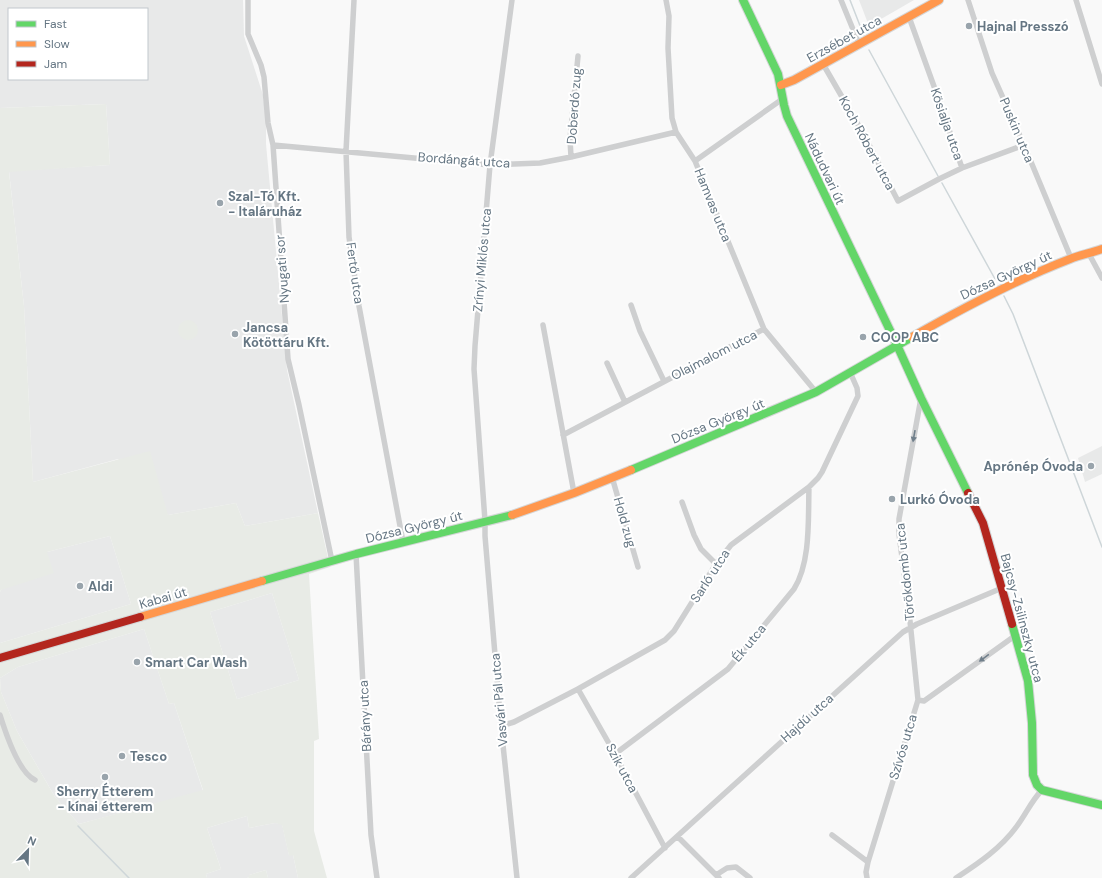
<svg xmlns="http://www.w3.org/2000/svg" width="1102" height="878" viewBox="0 0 1102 878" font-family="'DM Sans',sans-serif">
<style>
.built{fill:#e8e9e9;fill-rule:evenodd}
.green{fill:#e8ebe6;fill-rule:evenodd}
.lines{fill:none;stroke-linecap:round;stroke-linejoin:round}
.stream{stroke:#ced6d9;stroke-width:1.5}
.fast-casing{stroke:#d5d6d7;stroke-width:10}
.slow-casing{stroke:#d5d6d7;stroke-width:10}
.jam-casing{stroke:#d5d6d7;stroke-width:10}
.street{stroke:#cecfd0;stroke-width:5.5}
.fast{stroke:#63d668;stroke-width:8}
.slow{stroke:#ff974d;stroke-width:8}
.jam{stroke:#b3261e;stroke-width:8}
.oneway{fill:#707f8b}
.poi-dot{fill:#99a4ac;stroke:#fff;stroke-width:1.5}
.labels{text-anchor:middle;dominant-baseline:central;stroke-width:4;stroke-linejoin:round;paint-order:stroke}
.poi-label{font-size:13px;font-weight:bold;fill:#657683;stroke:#fff;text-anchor:start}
.street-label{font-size:13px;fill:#657683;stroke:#fff}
</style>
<rect width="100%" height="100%" fill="#f9f9f9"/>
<path class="built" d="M0,0h243l1,36 19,59 3,27v22l21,226 31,143 -73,13 -9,-23 -68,12 -50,-56 -85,23 -9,-176 -15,-135 101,-6 -4,-61 -106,4zM9,9h138v70h-138z
M859,0h55l-45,26z
M1102,446v28l-17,8 -7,-24z
M110,536l21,68 -131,39v-51l1,-2 46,-38z
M272,593l27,87 -62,19 -27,-87z
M144,629l25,75 5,-1 29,88 -124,33 -24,-27 -38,-66 -16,-39 -1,-14 18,-11z
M247,816l2,12 26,-5 7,1 7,31h4l5,23h-30l-2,-8 -17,5v2l-2,1h-40l-1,-4 15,-5 -14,-41z"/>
<path class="green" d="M106,104l4,61 -101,7 15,134 9,176 117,-31 18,64 68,-12 9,23 73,-13 12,54 -21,7 10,165 -5,2v90l13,47h-29l-5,-23 -4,1 -7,-31 -7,-2 -26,5 -2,-12 -40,12 14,41 -15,5 1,4h-207v-235l131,-39 -21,-68 -63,16 7,21 -53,17 -1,2v-487v3zM272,593l27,87 -62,19 -27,-87zM144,629l25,75 5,-1 29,87 -124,34 -24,-27 -38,-66 -16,-39 -1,-14 18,-11z
M178 330a10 10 0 1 1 20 0a10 10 0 1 1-20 0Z
M266,870l2,8h-21l2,-1v-2z"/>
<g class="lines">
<path class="stream" d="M850,0l14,36
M869,50l69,126
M942,183l53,96
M1004,296l9,18 89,233
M78,826l51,52"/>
<g class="fast-casing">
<path id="fast" d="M743,0l35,74 6,31 3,11 110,229 24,53 47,95
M631,470l185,-78 96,-55
M262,581l94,-27 156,-39
M1012,624l16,57 4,42 1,52 4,10 5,5 60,15"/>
</g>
<g class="slow-casing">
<path id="slow" d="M781,85l13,-5 145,-80
M912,337c51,-29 103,-57 158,-78 10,-4 21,-6 32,-10
M512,515l62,-22 57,-23
M140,617l122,-36"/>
</g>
<g class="jam-casing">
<path id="jam" d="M968,493l15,30 29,101
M0,658l140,-41"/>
</g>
<path class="street" d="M248,0v34l13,31 3,12 4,46 5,22 15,214 11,46 33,156
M354,0l-8,151 3,86 10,69 44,236
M512,0l-22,165 -15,181 -1,23 11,152v15l16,190 16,152
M666,0l3,16 -1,32 4,70 4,14 19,29 69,168 52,63
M841,0l18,44
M968,0l24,73 32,72 47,113
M1076,0l26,84
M909,17l31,86 22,65
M823,64l41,71 34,66 41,-22 23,-11 62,-23
M273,145l217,20 50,-2 31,-6 105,-25
M571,157l-1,-18 8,-83
M695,161l86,-61
M1089,254l13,24
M631,305l9,26 24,50
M543,325l31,168
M607,363l18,39
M563,435l201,-106
M612,477l26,90
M682,502l12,33 7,14 15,15
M356,554l15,281 6,43
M578,689l37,65 50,94
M918,700l6,1 92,-66
M0,715c5,16 19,58 35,65
M501,726l13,-4 64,-33 87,-49 9,-9 42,-67 15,-19 78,-58 9,-9 4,-6 36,-76 -1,-8 -7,-16
M615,754l113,-85 66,-80c17,-27 14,-71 15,-102
M832,835l36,27
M678,837l41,41
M716,875l11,-7 9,-1 14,11
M631,878l272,-246 14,-8 85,-36
M867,878l-1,-6 2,-10 50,-162 -8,-79 -11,-87v-15l22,-121
M956,878c23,-15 45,-30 61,-52 9,-12 15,-26 25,-36"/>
<use href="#fast" class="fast"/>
<use href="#slow" class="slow"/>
<use href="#jam" class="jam"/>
</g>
<defs><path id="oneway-solid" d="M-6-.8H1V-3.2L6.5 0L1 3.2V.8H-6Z"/></defs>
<g class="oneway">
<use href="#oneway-solid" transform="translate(914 436) rotate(100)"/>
<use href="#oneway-solid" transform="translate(984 658) rotate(144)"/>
</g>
<g class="poi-dot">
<circle cx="969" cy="26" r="4"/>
<circle cx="220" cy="203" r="4"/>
<circle cx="235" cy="334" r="4"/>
<circle cx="863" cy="337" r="4"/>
<circle cx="1091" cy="466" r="4"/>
<circle cx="892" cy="499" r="4"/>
<circle cx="80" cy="586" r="4"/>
<circle cx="137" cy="662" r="4"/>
<circle cx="122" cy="756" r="4"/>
<circle cx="105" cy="777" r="4"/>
</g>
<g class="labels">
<g class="poi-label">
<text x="977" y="26">Hajnal Presszó</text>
<text x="228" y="196">Szal-Tó Kft.<tspan x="228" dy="15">- Italáruház</tspan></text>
<text x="243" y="327">Jancsa<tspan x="243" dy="15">Kötöttáru Kft.</tspan></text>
<text x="871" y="337">COOP ABC</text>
<text x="1083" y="466" text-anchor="end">Aprónép Óvoda</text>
<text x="900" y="499">Lurkó Óvoda</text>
<text x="88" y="586">Aldi</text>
<text x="145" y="662">Smart Car Wash</text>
<text x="130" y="756">Tesco</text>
<text x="105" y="791" text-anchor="middle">Sherry Étterem<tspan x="105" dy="15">- kínai étterem</tspan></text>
</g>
<g class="street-label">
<text transform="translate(844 39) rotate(-29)">Erzsébet utca</text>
<text transform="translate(574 106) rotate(-86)">Doberdó zug</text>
<text transform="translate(947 124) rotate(71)">Kösialja utca</text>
<text transform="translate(1017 130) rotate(67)">Puskin utca</text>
<text transform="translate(867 143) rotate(62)">Koch Róbert utca</text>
<text transform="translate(464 160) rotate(4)">Bordángát utca</text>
<text transform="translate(825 169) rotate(65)">Nádudvari út</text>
<text transform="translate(713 205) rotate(68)">Hamvas utca</text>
<text transform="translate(482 260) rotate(-85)">Zrínyi Miklós utca</text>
<text transform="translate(282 269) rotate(-94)">Nyugati sor</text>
<text transform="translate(355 273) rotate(82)">Fertő utca</text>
<text transform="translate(1006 275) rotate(-25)">Dózsa György út</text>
<text transform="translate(714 355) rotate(-27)">Olajmalom utca</text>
<text transform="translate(718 421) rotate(-22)">Dózsa György út</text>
<text transform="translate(625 522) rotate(74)">Hold zug</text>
<text transform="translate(414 527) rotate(-14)">Dózsa György út</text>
<text transform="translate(905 572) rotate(-96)">Törökdomb utca</text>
<text transform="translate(710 576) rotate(-57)">Sarló utca</text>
<text transform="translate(163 598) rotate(-16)">Kabai út</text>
<text transform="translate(1022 618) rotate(75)">Bajcsy-Zsilinszky utca</text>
<text transform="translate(749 643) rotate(-50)">Ék utca</text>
<text transform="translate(499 700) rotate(-95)">Vasvári Pál utca</text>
<text transform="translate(365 716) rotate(-93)">Bárány utca</text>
<text transform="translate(807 718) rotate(-42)">Hajdú utca</text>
<text transform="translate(903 747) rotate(-73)">Szívós utca</text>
<text transform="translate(622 768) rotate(62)">Szik utca</text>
</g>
</g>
<rect x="8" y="8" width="140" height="72" fill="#ffffff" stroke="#c1c8cd"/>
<rect x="16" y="21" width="20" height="6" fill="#63d668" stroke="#c1c8cd"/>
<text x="44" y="28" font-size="12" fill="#657683">Fast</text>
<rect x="16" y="41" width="20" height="6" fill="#ff974d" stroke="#c1c8cd"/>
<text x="44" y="48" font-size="12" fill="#657683">Slow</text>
<rect x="16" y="61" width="20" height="6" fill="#b3261e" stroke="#c1c8cd"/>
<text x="44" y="68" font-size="12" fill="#657683">Jam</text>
<g transform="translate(28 850) rotate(23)" stroke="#ffffff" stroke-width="3" paint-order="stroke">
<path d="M0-3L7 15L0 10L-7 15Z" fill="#657683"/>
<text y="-6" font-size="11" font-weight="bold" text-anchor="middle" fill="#657683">N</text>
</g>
</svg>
